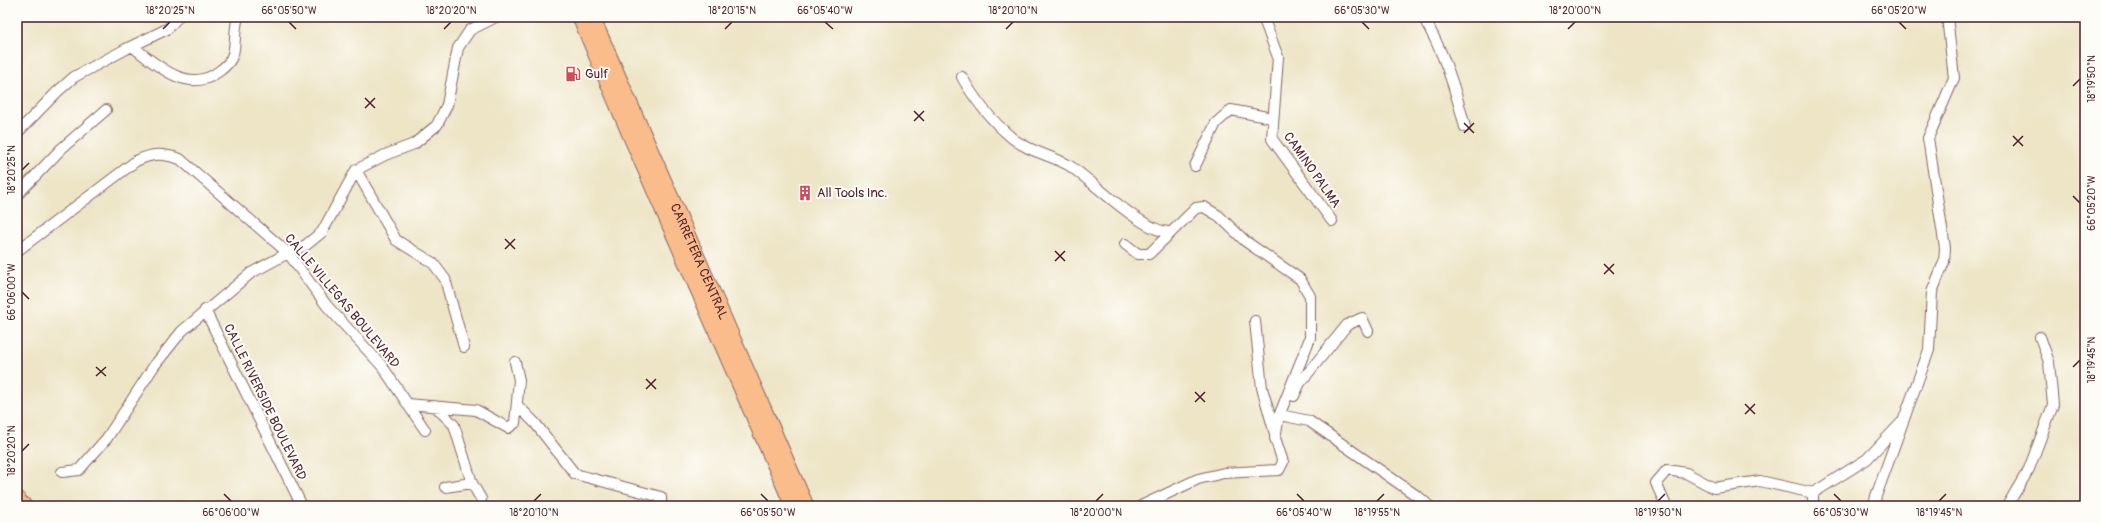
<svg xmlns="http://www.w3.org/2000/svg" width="2102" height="523" viewBox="0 0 2102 523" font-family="Pangolin,sans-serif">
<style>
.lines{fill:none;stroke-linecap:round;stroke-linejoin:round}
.minor-casing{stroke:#836462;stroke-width:12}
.highway-casing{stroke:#836462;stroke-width:17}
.minor{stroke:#fff;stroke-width:10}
.highway{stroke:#f9bc8a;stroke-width:15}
.ticks{fill:none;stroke:#4a1f2b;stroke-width:1.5}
.labels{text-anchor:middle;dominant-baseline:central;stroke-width:4;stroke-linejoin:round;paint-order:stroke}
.poi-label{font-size:13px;fill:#4a1f2b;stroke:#fdfcf7;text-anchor:start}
.street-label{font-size:13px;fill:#4a1f2b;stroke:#fdfcf7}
.neatline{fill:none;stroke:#4a1f2b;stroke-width:1.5}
.ticks-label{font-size:10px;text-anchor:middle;fill:#4a1f2b}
</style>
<rect width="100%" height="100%" fill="#fdfcf7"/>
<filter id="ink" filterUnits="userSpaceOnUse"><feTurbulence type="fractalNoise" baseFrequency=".025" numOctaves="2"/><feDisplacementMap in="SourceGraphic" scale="8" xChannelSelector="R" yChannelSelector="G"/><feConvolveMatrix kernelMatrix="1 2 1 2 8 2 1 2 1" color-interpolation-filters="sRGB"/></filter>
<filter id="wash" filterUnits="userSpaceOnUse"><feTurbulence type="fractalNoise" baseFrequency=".012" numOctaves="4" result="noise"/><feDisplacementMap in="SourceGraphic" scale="16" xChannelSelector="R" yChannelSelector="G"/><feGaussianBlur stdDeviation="0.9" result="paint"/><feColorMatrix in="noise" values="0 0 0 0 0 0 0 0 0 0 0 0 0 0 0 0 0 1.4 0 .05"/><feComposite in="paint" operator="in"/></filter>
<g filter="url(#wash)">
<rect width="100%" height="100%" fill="#eee5c7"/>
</g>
<g filter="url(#ink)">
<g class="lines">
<g class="minor-casing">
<path id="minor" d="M1263,17l15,40 -6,82 60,82
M1423,17c21,35 32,71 42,110
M132,46c23,18 56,49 86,26 6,-4 13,-11 15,-18 3,-12 1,-25 5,-37
M962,77c12,22 31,45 50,61 17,14 40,17 58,28 24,16 75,68 101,66
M17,133l40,-41 17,-15 52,-28 41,-20 11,-12
M1195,166l21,-43 15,-13 41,8
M356,170l40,70 37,23 12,16 19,68
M17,195l44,-46 45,-39
M1125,244l13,10h11l47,-46 8,-1 15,9 26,25 55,38 10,17v42l-31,78 -4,22 8,24 -4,8 -55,3 -26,6 -57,27
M17,251l119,-90c17,-8 26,-8 44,-2l108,94 39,53 55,60 43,64
M205,310l97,196
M1255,321l7,67 13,46
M1294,396l6,-13 47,-58 15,-7 6,13
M408,404l68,6 32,18 7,-5 4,-43 -4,-18
M517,405l18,18 40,51 86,23v9
M435,406l19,19 18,58 9,16
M1279,416h6l24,5 111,77v8
M62,472l17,-2 28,-32 47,-72 28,-35 69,-58 37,-20 18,-8 16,-13 34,-62 29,-15 29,-11 23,-19 10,-20 11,-57 12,-18 26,-13
M445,487l27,-4
M1813,493v13
M1420,498l9,8
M1666,506l-10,-23 11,-13 19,3 28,15 46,-7 53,12 54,-34 34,-36
M1874,506l2,-10 53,-146 3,-58 12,-30 1,-14 -17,-110 26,-60 -7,-61
M2007,506l22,-37 24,-64 -4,-43 -9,-25"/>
</g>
<g class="highway-casing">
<g id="highway">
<path d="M580,17l51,120 162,369"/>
<path id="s1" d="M592,17l214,489"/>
<path d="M17,499l7,7"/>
</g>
</g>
<use href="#minor" class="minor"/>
<use href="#highway" class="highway"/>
</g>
</g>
<path class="ticks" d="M289,22l7,7M825,22l8,7M1362,22l7,7M1899,22l7,7M163,29l7,-7M444,29l7,-7M725,29l7,-7M1006,29l7,-7M1568,29l7,-7M2073,86l7,-7M365,98l10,10M365,108l10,-10M914,111l10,10M914,121l10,-10M1464,123l10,10M1464,133l10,-10M2013,136l10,10M2013,146l10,-10M22,170l7,-7M2073,196l7,7M505,239l10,10M505,249l10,-10M1055,251l10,10M1055,261l10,-10M1604,264l10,10M1604,274l10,-10M22,292l7,7M96,367l10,9M2073,367l7,-7M96,376l10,-9M646,379l10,10M646,389l10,-10M1195,392l10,10M1195,402l10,-10M1745,404l10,10M1745,414l10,-10M22,451l7,-7M224,494l7,7M761,494l7,7M1297,494l7,7M1834,494l7,7M534,501l7,-7M1096,501l7,-7M1377,501l7,-7M1658,501l7,-7M1939,501l7,-7"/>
<defs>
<g id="fuel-bare" transform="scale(1.2)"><path d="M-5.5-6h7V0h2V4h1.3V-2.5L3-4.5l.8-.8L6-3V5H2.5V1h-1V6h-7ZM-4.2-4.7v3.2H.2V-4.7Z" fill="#d1495b" stroke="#fdfcf7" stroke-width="2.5" paint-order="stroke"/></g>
<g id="building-bare" transform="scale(1.2)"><path d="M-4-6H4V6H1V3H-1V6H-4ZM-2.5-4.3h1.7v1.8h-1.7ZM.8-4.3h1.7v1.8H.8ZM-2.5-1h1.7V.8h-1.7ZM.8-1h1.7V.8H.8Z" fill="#d1495b" stroke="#fdfcf7" stroke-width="2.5" paint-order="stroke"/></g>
</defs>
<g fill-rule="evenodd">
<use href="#fuel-bare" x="573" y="74"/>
<use href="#building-bare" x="805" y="193"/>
</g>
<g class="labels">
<g class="poi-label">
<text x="585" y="74">Gulf</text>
<text x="817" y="193">All Tools Inc.</text>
</g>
<g class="street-label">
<text transform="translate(1312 170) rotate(55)">CAMINO PALMA</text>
<text stroke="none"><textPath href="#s1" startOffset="267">CARRETERA CENTRAL</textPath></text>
<text transform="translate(342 301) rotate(50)">CALLE VILLEGAS BOULEVARD</text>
<text transform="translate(265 402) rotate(64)">CALLE RIVERSIDE BOULEVARD</text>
</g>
</g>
<rect width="2102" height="523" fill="none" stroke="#fdfcf7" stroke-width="44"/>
<rect x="22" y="22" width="2058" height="479" class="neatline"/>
<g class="ticks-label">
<text x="170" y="14">18°20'25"N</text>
<text x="289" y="14">66°05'50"W</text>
<text x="451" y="14">18°20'20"N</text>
<text x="732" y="14">18°20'15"N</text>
<text x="825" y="14">66°05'40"W</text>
<text x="1013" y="14">18°20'10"N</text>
<text x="1362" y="14">66°05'30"W</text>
<text x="1575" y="14">18°20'00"N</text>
<text x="1899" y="14">66°05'20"W</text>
<text transform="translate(2091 79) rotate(-90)" y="4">18°19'50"N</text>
<text transform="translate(11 170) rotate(-90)" y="4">18°20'25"N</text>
<text transform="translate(2091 203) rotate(-90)" y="4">66°05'20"W</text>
<text transform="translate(11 292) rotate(-90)" y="4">66°06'00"W</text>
<text transform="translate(2091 360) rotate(-90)" y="4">18°19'45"N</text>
<text transform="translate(11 451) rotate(-90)" y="4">18°20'20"N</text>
<text x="231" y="516">66°06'00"W</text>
<text x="534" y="516">18°20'10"N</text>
<text x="768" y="516">66°05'50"W</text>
<text x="1096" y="516">18°20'00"N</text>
<text x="1304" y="516">66°05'40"W</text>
<text x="1377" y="516">18°19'55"N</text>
<text x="1658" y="516">18°19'50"N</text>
<text x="1841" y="516">66°05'30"W</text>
<text x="1939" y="516">18°19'45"N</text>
</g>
</svg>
